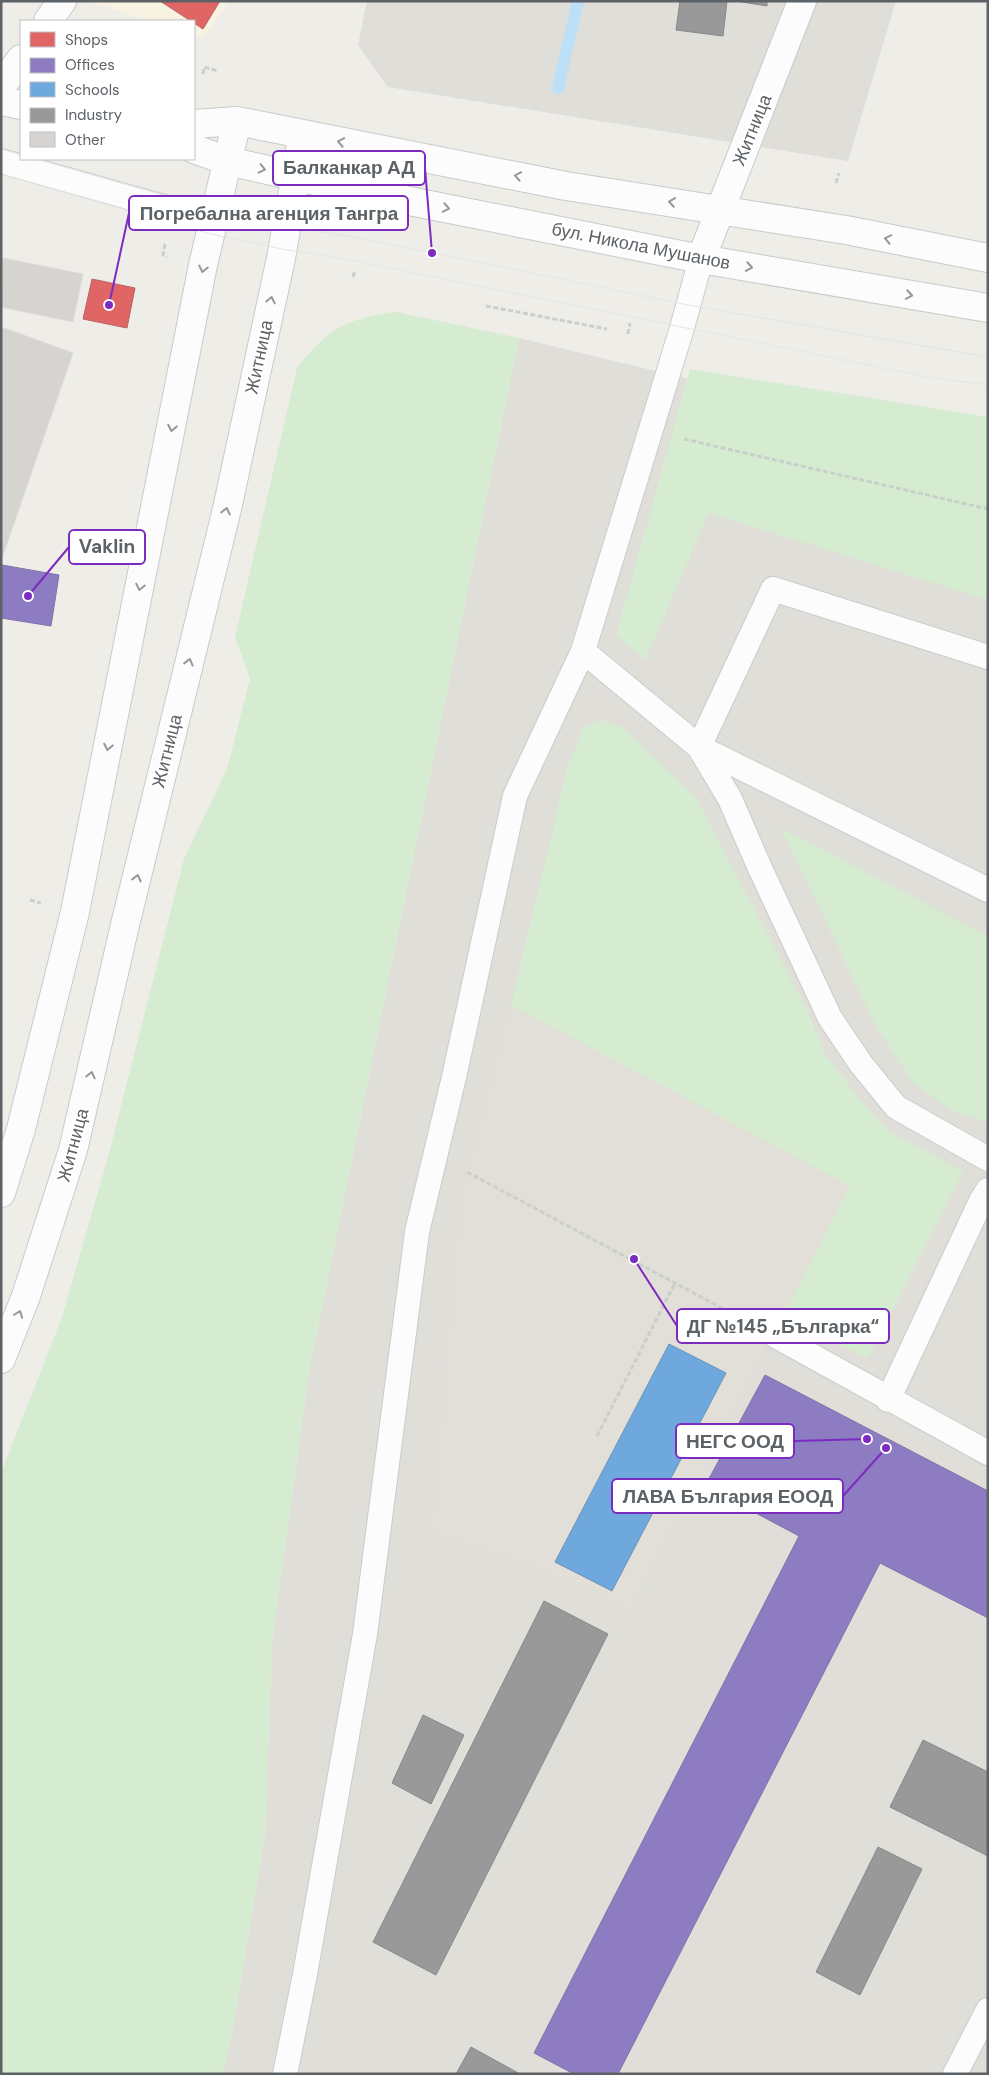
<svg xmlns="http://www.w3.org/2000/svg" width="989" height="2075" viewBox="0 0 989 2075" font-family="'DM Sans',sans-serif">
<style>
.commercial{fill:#f7f2e1}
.industrial{fill:#dfded9}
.education{fill:#e1dfd8}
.green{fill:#d5ecd1}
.shops{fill:#e06666;stroke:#b96566}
.offices{fill:#8e7cc3;stroke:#7f74a7}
.schools{fill:#6fa8dc;stroke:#6a93b9}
.industry{fill:#999;stroke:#87888a}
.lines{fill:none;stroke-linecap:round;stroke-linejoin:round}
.stream{stroke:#bce0f8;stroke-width:12}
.building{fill:#d5d4d1;stroke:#dedcd7}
.lane-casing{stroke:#cbcbca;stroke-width:26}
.street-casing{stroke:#cbcbca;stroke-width:30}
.secondary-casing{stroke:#c9cac9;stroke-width:30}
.path{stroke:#c9cfcb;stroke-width:3;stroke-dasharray:5 2.5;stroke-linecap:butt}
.lane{stroke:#fcfcfc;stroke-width:24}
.street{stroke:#fcfcfc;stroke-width:28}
.secondary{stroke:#fcfcfc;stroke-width:28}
.tram{stroke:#e4e4e4;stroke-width:1}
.oneway{stroke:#95989b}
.labels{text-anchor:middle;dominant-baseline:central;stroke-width:5;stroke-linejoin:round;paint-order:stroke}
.street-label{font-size:18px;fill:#5d6267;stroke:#fff}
.leader{fill:none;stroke:#7b2cbf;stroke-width:2}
.callout-dot{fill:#7b2cbf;stroke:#fff;stroke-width:2}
.callout{fill:#fff;stroke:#7b2cbf;stroke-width:2}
.callout-label{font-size:19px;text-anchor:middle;font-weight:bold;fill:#5d6267}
</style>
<rect width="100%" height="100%" fill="#eeede8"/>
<path class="commercial" d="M88,1h142l-27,37 -9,-3v-14h-45z"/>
<path class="industrial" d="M367,1h529l-48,160 -460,-74 -30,-42z
M519,338l450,109 19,3v1624h-765l11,-52 31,-188 7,-192 37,-271z"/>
<path class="education" d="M511,1005l339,181 -221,423 -85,-40 -111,-39 29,-329z"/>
<path class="green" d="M396,312l123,26 -210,1033 -37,271 -7,192 -31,188 -11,52h-222v-601l61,-156 46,-160 76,-298 43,-90 23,-90 -15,-42 62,-269c30,-39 50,-50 99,-56z
M690,369l298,48v183l-279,-87 -64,147 -29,-25z
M601,720l23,8 73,71 108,208 22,50 30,39 32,36 74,39 -95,187 -86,-40 68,-132 -339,-181 57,-240 15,-36z
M781,828l207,108v185l-33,-8 -43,-31 -36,-56z"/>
<path class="shops" d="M160,1h60l-17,28z
M92,279l43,9 -8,40 -44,-9z"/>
<path class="offices" d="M2,565l57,10 -8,51 -50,-8z
M765,1375l223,116v127l-108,-55 -262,511h-44l-40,-21 265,-517 -94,-50z"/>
<path class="schools" d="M669,1344l57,29 -114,218 -57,-29z"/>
<path class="industry" d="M680,1h47l-4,35 -47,-6z
M736,1h31v5z
M544,1601l64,33 -172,341 -63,-33z
M423,1715l41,20 -33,69 -39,-21z
M923,1740l65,32v84l-98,-49z
M878,1847l44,22 -62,126 -44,-23z
M471,2047l49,27h-64z"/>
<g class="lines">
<path class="stream" d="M558,88l20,-87"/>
</g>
<path class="building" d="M3,258l80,16 -10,48 -72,-15z
M1,327l72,26 -72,208z"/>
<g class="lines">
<g class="lane-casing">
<path id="lane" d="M1,161l212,60
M583,651l116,96 289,143
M988,657l-215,-68 -74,158 31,52 29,67 71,152 31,46 35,43 92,52
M776,1336l212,117
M888,1400l93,-199 7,-11
M285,2074l20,-100 60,-340 52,-402 37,-155 61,-281 68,-145 99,-323 19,-69
M955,2074l33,-64"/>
</g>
<g class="street-casing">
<path id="street" d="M48,21l14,-20
M1,87l20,-28"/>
</g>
<g class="secondary-casing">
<path id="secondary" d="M1,101l20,4
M194,124l43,-3 329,65 280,44 142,28
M194,149l34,12 141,32 332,66 287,49
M701,259l101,-258
M1,1193l20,-64 54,-217 128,-647 34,-144
M1,1359l25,-63 47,-146 52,-225 102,-416 54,-251 22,-124"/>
</g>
<path class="path" d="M203,74l1,-7 14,4
M836,183l3,-10
M165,244l-2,11 4,2
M353,277l2,-7
M486,306l121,23
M628,334l2,-11
M684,439l304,70
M30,900l11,3
M467,1172l279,149
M597,1436l78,-153"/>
<use href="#lane" class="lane"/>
<use href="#street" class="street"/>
<use href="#secondary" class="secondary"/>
<path class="tram" d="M1,149l20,6
M36,159l180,51 70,16 74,12 328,67 300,52
M1,174l210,60 71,15 74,12 572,116 60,8"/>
</g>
<defs><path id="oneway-chevron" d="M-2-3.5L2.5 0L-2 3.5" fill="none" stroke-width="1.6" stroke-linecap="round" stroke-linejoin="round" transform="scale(1.25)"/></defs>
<g class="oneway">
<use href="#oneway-chevron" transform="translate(341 142) rotate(-169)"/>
<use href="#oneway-chevron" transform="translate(262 169) rotate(13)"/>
<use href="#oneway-chevron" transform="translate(518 176) rotate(-169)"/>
<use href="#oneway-chevron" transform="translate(672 202) rotate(-171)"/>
<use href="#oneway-chevron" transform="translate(446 208) rotate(11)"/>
<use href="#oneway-chevron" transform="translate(888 239) rotate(-169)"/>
<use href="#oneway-chevron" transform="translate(749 267) rotate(10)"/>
<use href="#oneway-chevron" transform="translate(203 269) rotate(102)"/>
<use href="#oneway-chevron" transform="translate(909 295) rotate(10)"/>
<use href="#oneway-chevron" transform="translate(271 300) rotate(-78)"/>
<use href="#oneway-chevron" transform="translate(172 428) rotate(101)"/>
<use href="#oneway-chevron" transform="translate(226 511) rotate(-77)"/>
<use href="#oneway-chevron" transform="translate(140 587) rotate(102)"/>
<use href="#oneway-chevron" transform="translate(189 662) rotate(-76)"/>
<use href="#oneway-chevron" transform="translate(108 747) rotate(101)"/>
<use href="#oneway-chevron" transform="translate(137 878) rotate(-76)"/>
<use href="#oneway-chevron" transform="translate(91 1075) rotate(-77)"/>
<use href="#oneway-chevron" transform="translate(19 1314) rotate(-69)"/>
</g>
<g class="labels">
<g class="street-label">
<text transform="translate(752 130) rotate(-68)">Житница</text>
<text transform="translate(641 246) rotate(11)">бул. Никола Мушанов</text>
<text transform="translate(259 357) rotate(-78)">Житница</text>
<text transform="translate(167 751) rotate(-76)">Житница</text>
<text transform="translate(73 1145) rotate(-75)">Житница</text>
</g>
</g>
<path class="leader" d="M432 253L425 168M109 305L129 213M28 596L69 547M634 1259L677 1326M867 1439L794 1441M886 1448L843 1496"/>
<g class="callout-dot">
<circle cx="432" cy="253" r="5"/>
<circle cx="109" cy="305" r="5"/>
<circle cx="28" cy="596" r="5"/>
<circle cx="634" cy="1259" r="5"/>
<circle cx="867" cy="1439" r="5"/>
<circle cx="886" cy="1448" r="5"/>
</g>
<g class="callout">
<rect x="273" y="151" width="152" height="34" rx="5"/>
<rect x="129" y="196" width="279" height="34" rx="5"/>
<rect x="69" y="530" width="76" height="34" rx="5"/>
<rect x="677" y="1309" width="212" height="34" rx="5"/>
<rect x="676" y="1424" width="118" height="34" rx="5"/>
<rect x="612" y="1479" width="231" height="34" rx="5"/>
</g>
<g class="callout-label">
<text x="349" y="174">Балканкар АД</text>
<text x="269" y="220">Погребална агенция Тангра</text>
<text x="107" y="553">Vaklin</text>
<text x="783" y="1333">ДГ №145 „Българка“</text>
<text x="735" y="1448">НЕГС ООД</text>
<text x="728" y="1503">ЛАВА България ЕООД</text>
</g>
<rect width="989" height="2075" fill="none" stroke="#5d6267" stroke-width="5"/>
<rect x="20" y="20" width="175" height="140" fill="#ffffff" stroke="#bec0c2"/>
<rect x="30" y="32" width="25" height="15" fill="#e06666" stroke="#bec0c2"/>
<text x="65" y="45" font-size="15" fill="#5d6267">Shops</text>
<rect x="30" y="58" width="25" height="15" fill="#8e7cc3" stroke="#bec0c2"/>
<text x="65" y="70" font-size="15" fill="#5d6267">Offices</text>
<rect x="30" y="82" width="25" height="15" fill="#6fa8dc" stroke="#bec0c2"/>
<text x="65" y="95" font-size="15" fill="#5d6267">Schools</text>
<rect x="30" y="108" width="25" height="15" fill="#999999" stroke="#bec0c2"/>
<text x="65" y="120" font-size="15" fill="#5d6267">Industry</text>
<rect x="30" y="132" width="25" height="15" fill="#d5d4d1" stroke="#bec0c2"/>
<text x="65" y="145" font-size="15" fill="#5d6267">Other</text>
</svg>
